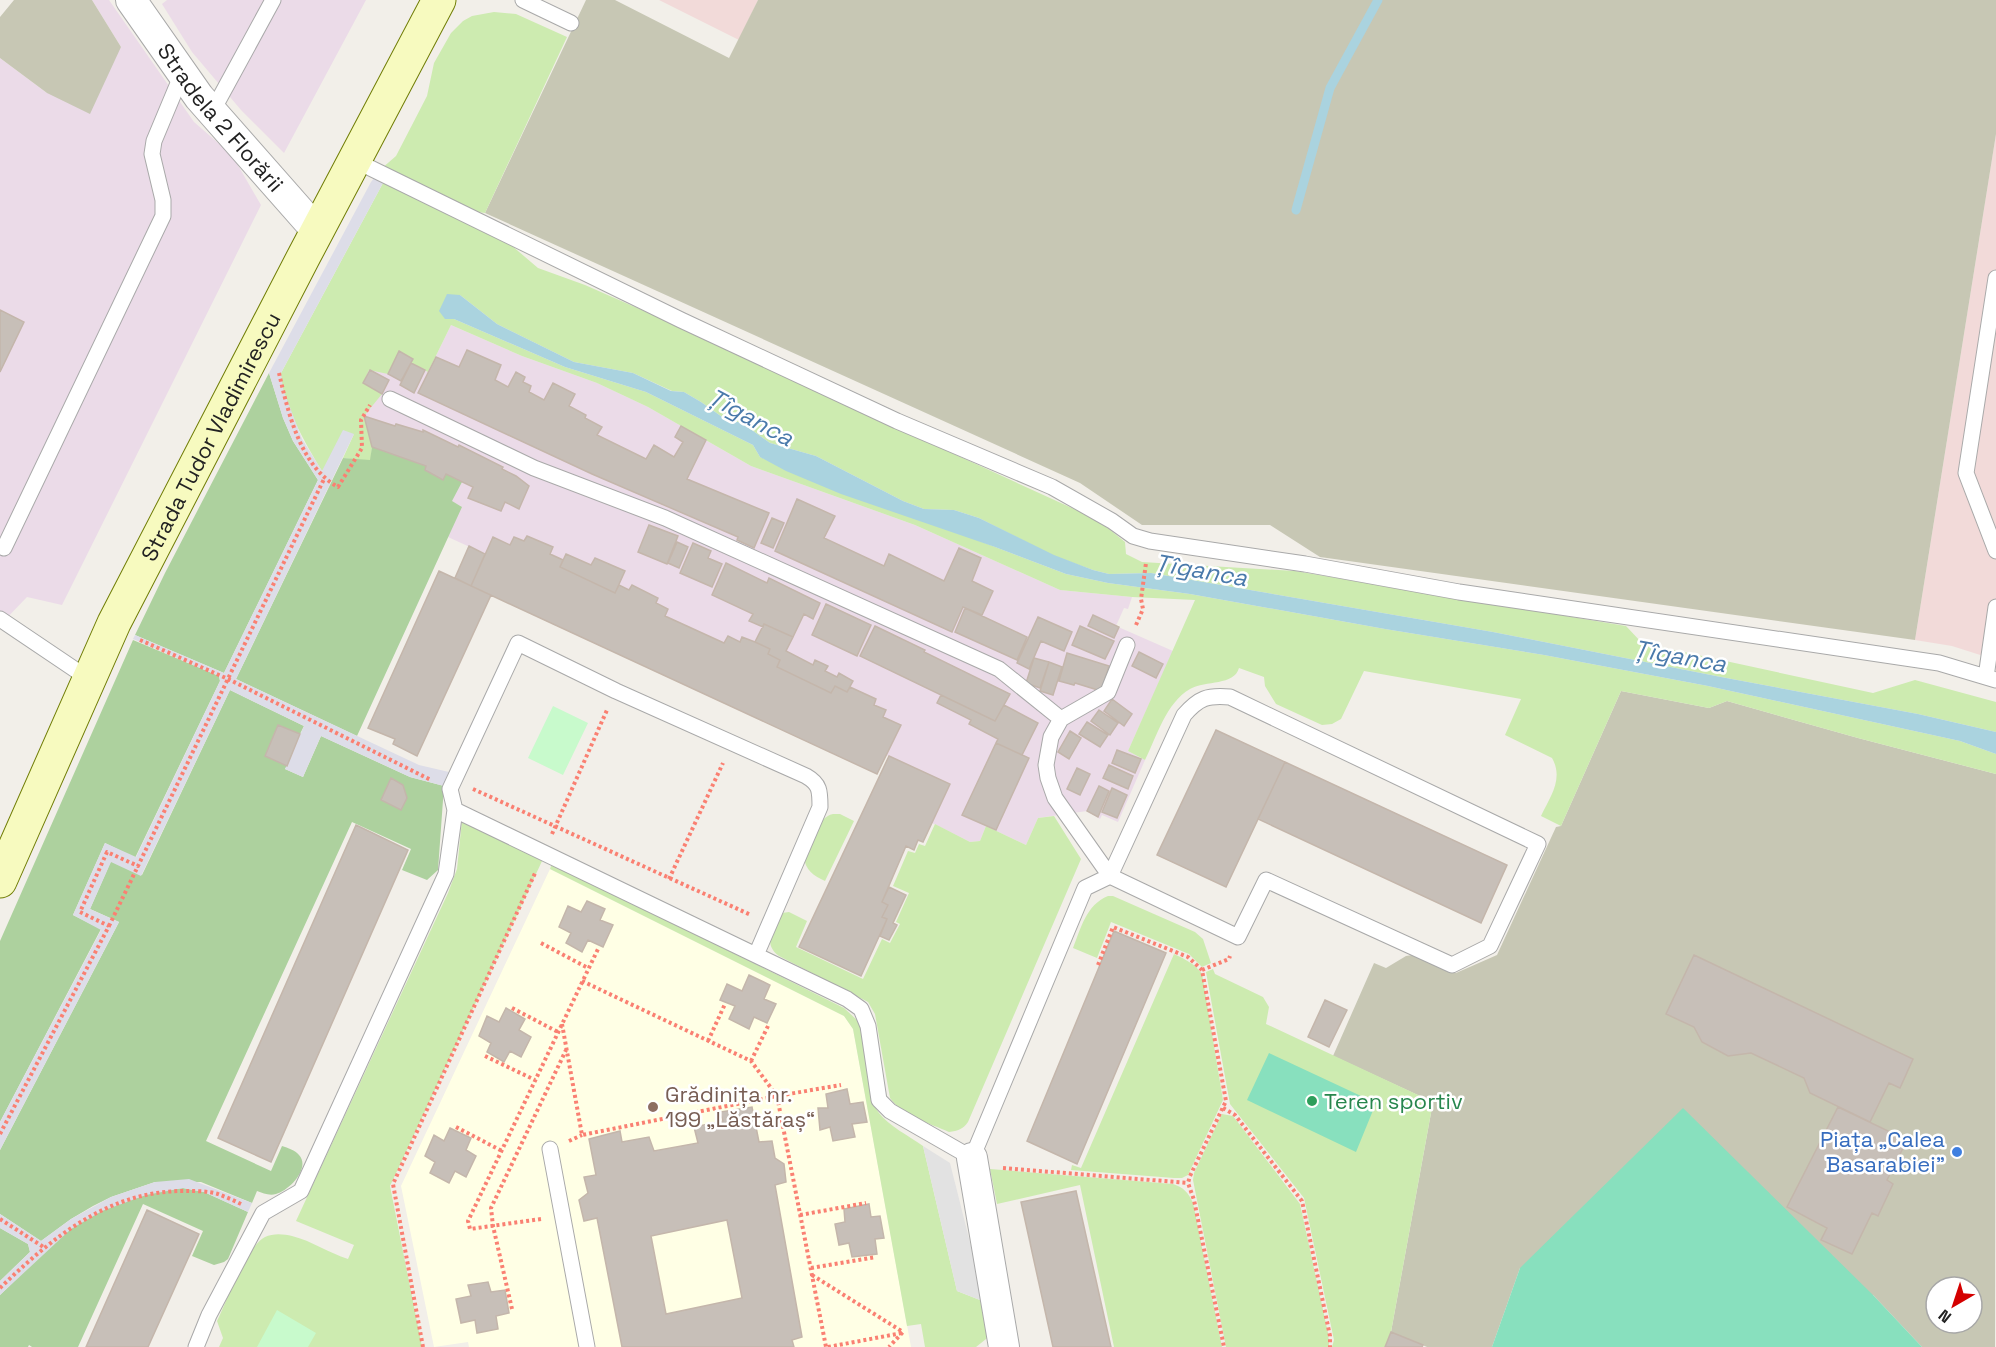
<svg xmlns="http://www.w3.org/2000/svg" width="1996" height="1347" viewBox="0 0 1996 1347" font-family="'Space Grotesk',sans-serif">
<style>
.commercial{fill:#f2dad9}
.industrial{fill:#ebdbe8}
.education{fill:#ffffe5}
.construction{fill:#c7c7b4;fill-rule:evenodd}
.grass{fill:#cdebb0}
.forest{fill:#add19e}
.park{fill:#c8facc}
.pitch{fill:#88e0be}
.parking{fill:#e2e2e2}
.plaza{fill:#dddde8}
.water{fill:#aad3df}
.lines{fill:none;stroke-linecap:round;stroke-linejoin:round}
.stream{stroke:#aad3df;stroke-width:9}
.building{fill:#c7bfb8;stroke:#c4b6ab;stroke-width:1.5;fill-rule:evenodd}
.lane-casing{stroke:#a9a9a9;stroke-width:17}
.street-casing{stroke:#a9a9a9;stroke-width:32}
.secondary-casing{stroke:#707d05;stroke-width:35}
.path{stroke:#fa8072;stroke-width:4;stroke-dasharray:3 3;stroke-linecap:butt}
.lane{stroke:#fff;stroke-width:15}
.street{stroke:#fff;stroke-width:30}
.secondary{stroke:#f7fabf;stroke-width:33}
.leisure-dot{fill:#2e9e5b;stroke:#fff;stroke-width:2}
.education-dot{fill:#8d6e63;stroke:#fff;stroke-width:2}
.shop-dot{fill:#3f7fe0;stroke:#fff;stroke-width:2}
.labels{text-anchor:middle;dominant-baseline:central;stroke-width:5;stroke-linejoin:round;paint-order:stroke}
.street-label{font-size:22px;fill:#222;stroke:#fff}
.education-label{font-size:22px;fill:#785e54;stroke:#fff;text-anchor:start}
.leisure-label{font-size:22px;fill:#27864d;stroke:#fff;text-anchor:start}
.shop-label{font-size:22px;fill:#366cbe;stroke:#fff;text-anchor:end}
.water-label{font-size:24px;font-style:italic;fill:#4a7aab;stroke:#fff}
</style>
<rect width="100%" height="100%" fill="#f2efe9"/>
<path class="commercial" d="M659,0h99l-19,40z
M1996,134v526l-44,-14 -37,-6z"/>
<path class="industrial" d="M92,0h17l85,122 38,33 29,50 -199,400 -35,-8 -27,28v-567l47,35 74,-46z
M167,0h199l-82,153 -43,-43 -49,-58 -30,-48z
M451,325l71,31 75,27 51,24 103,59 164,59 145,65 72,7 -4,12 -4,-1 -8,18 57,25 -45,100 17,9 -27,62 -16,-7 -2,4 -13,-8 -49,7 -12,27 -40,-19 -6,15 -10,1 -38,-19 18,-39 -64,-29 -3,-38 3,-7 -12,-5 2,-6 -26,-12 -3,5 -104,-55 -3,5 -12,-6 -4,7 -59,-27 3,-7 -12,-6 2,-5 -26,-13 -3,5 -69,-23 3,-7 -49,-23 -4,8 -17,-8 -8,17 -37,-17 13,-31 -9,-4 -9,-22 -18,-10 1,-4 -54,-19 -8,-31 -1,-33 7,-13 29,-19 14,8 -2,4 17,9z"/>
<path class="education" d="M550,869l294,147 9,13 58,318h-442l-1,-5 -34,5 -33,-161z"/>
<path class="construction" d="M14,0h78l29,47 -31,67 -43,-21 -47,-35v-41z
M586,0h29l114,58 29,-58h1238v134l-81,506 -595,-83 -50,-32h-128l-62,-42 -595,-270z
M1621,691l88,17 18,-7 131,37 138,36 -1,573h-73l-49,-52 -353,-27 -28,79h-65l-36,-15 42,-230 -100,-46 41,-93 12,5 20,-12 6,-1 12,3 32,15 41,-18 59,-128 5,-1zM1936,1287h36v36h-36z"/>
<path class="grass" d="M494,12l22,2 51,23 -82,176 -14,-2 67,57 47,17 241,106 80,41 179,82 24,15 16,13 1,12 16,8 153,9 331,55 16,17 231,50 42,-13 81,22v30l-78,-18 -197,-37 -228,-45 -342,-59 -42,1 -16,-4 -39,-14 -75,-38 -25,-8 -30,-1 -21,-8 -87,-45 -46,-13 -28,-20 -17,-4 -24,-17 -17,-10 -12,-1 -39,-18 -59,-11 -77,-38 -37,-29 -15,24h9l111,48 81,25 107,53 7,12 306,117 42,9 82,11 195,35 159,26 164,31 252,55 36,13v20l-138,-36 -131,-37 -18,7 -88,-17 -60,135 -20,-10c9,-19 23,-37 11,-58l-47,-23 16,-36 -157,-28 -23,48 -9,5 -10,1 -46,-21 -11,-18 -1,-9 -25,-9c-5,18 -33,12 -49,21 -24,14 -33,47 -45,71l-17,-9 67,-151 -63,-3 -72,-7 -145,-65 -164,-59 -103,-59 -51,-24 -75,-27 -71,-31 -23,47 -17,-9 2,-4 -14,-8 -11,23 -19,-4 -6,13 19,11 -18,22 8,31 -1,14 -28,-3 11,-24 -32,37c-14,-23 -42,-71 -41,-98l102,-190 57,26 -59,-40 15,-13 31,-60 7,-33 17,-30 12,-12 9,-5z
M833,814h7l14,7 -29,60c-11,-5 -20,-11 -21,-24 7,-13 13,-40 29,-43z
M1054,816l27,43 -113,263c-5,7 -10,9 -19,10 -20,-9 -46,-16 -59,-34l-15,-84 -7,-12 -89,-46c-17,-13 -6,-27 3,-43l7,-1 18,9 -11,26 67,32 19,-40 8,4 10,-19 -4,-2 13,-29 -16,-7 15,-35 7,2 4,-9 6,2 10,-22 35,18 10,-1 6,-15 40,19 12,-27z
M462,820l81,39 -153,327 32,161h-203l4,-9 -6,-17c10,-20 29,-74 48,-84 8,-4 19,-3 27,-1 20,5 37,17 56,23l6,-14 -58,-24 152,-328 9,-24z
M552,863l292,145 14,13 4,10c3,20 5,66 17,82 10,13 30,23 44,33l34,145 28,11 6,33 -15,12h-51l-4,-23 -14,2 -54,-297 -9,-13 -294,-147z
M1108,896h5l82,36 8,7 8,24 -9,4 -13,-13 -78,-32 -14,36 -24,-10c8,-20 13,-43 35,-52z
M1174,954c11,5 21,10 28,20l21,126 -35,75 -6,3h-8l-103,-8 1,-5 9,3z
M1213,969l2,5 48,23 6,10 -3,17 167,78 -42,230 -6,15h-53l2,-7 -30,-142 -74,-94 -24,-132z
M1222,1114l11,2 67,88 28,129 1,11 -1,3h-102l-33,-167 1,-7z
M990,1169l183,15c11,4 15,8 20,19l29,144h-108l-34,-162 -83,19z"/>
<path class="forest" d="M269,373l14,45 10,23 25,39 -94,193 -89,-38 30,-62z
M372,447l54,19 -1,4 18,9 3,-5 16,8 -10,19 10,6 -105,229 -121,-57 107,-221 27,2z
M133,640l86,36 1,5 -85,177 -30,-15 -32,72 28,14 -101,193v-181z
M230,690l74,36 -4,8 -22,-9 -13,31 22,10 -2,3 18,8 18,-41 89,41 34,9 -6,84 -11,10 -25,-10 9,-21 -59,-27 -146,319 65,30 11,-25c6,2 13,4 17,9 12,13 -10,36 -23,39 -7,2 -13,-1 -19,-3l-5,12 -51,-21h-46l-44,15 -18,9 -22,13 -30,22 -41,-27v-64l119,-228 -29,-13 21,-48 31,14z
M183,1188l21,4 44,20 -20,47 -4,3 -10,3 -22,-9 11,-25 -60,-27 -65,143h-46l-3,-2 -1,2h-28v-52c23,-22 45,-47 71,-66 29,-22 76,-38 112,-41z
M0,1228l28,16 2,8 -30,29z"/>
<path class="park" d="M553,706l35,17 -25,52 -35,-17z
M277,1310l39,23 -8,14h-51z"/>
<path class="pitch" d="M1269,1053l107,50 -20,49 -109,-52z
M1683,1108l190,187 49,52h-430l28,-79z"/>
<path class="parking" d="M923,1146l27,17 35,139 -28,-11z"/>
<path class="plaza" d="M381,169l60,40 -58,-26 -102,190 2,16 19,50 20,32 21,-41 11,4 -118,245 183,86 30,7 -5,14 -34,-9 -89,-41 -18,41 -18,-8 19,-43 -74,-36 -89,186 -30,-14 -21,47 29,13 -119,228v-28l101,-192 -28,-15 32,-72 31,14 84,-176 -1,-5 -86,-37 2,-4 89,38 94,-193 -25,-39 -10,-23 -14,-45 102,-191z
M189,1179l63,24 -4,9 -44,-20 -21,-4 -37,7 -44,16 -31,18 -71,66v-14l30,-29 -2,-8 -28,-16v-14l41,27 30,-22 40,-22 44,-15z"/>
<path class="water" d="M447,294l13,1 37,29 77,38 59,11 38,18 13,1 17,10 24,17 17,4 28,20 46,13 87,45 21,8 30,1 25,8 75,37 39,15 16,4 42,-1 342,59 228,45 197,37 78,18v22l-36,-13 -252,-55 -164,-31 -159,-26 -195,-35 -82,-11 -42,-9 -71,-27 -154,-53 -55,-23 -26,-14 -7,-12 -107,-53 -81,-25 -111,-48h-9l-6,-8z"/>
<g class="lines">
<path class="stream" d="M1296,210l34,-122 48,-88"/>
</g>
<path class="building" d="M0,310l24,12 -24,50z
M467,350l34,15 -6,15 13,7 8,-15 9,5 -2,5 8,4 -2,6 15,8 9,-17 22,11 -6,12 17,9 -1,3 17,9 -5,8 49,24 8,-14 20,12 9,-15 -8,-5 6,-11 25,14 -19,39 82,34 -15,35 -17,-8 1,-3 -146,-63 -174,-81 18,-36 23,10z
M399,351l14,8 -12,22 -13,-7z
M411,363l14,7 -11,23 -14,-8z
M370,370l19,10 -7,14 -19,-11z
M364,416l31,10 1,-2 27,8v-2l35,17 1,-2 44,22 -1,2 14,7 13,10 -10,23 -14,-7 -4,9 -33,-13 5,-11 -27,-13 -3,6 -18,-10 1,-4 -54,-19z
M797,499l38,17 -11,22 60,28 5,-12 55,27 15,-33 22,10 -9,23 21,10 -11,24 -19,-8 -11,25 -177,-81z
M772,518l12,5 -11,25 -12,-5z
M649,525l29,11 -11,28 -29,-12z
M527,536l26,11 -3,7 13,6 -3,7 55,26 4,-8 10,5 3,-5 26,13 -2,5 12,6 -3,7 59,27 4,-7 12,6 2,-5 13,5 15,7 -2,5 12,6 -3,7 54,26 4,-7 12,6 3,-5 26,12 -2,6 12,5 -3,7 18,8 -24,49 -406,-188 22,-49 17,8 4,-8 10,4z
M677,542l11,5 -9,21 -11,-5z
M693,543l18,8 -3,7 14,6 -10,23 -32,-14z
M469,546l16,8 -14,32 -16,-8z
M566,554l25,11 4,-7 30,13 -10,22 -55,-26z
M726,563l41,20 2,-5 51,25 -7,16 -9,-5 -11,23 -29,-13 -1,3 -14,-6 4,-7 -41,-19z
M439,571l52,24 -74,161 -24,-12 2,-5 -27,-11z
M826,604l45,21 -14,31 -45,-21z
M965,608l62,29 -10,23 -62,-28z
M1093,615l26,12 -5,11 -26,-12z
M1038,617l34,15 -8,19 -23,-10 -12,28 -12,-6z
M764,624l29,13 -7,14 27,14 2,-5 13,6 -3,5 12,6 2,-4 14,8 -6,11 -12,-6 -4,7 -54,-26 3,-7 -12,-6 2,-5 -15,-7z
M875,626l50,24 -1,2 86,42 -15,27 -135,-65z
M1080,626l34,15 -9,18 -33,-14z
M1139,652l24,12 -7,14 -24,-12z
M1067,653l42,13 -8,25 -26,-8 -1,2 -15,-4z
M1034,658l15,4 -9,26 -14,-5z
M1049,662l13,5 -9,28 -13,-4z
M941,695l54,26 9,-16 34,18 -16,32 -26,-12 2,-4 -29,-15 2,-4 -34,-17z
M1112,699l20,15 -8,12 -20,-15z
M1099,710l19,13 -8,12 -19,-14z
M1087,722l21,13 -8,12 -21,-13z
M278,725l22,9 -13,32 -22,-10z
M1216,730l69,32 -59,125 -69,-32z
M1070,731l11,7 -12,21 -11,-7z
M996,743l33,15 -33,72 -34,-15z
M1117,750l24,9 -6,14 -23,-10z
M889,756l61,28 -27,58 -5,-2 -4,10 -8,-4 -24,56 6,3 -6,12 5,2 -26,57 -62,-29z
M1285,762l222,103 -26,58 -223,-104z
M1109,765l24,11 -5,13 -25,-11z
M1077,768l13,6 -10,21 -13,-6z
M391,778l12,7 4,13 -6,12 -20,-10z
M1099,786l10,5 -11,26 -11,-6z
M1112,788l15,7 -10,23 -15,-6z
M356,825l52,25 -137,312 -53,-24z
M889,887l17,8 -13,28 4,2 -8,15 -9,-4 7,-17 -5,-2 6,-12 -6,-3z
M587,901l18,8 -5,11 13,5 -10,22 -15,-7 -6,12 -16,-9 5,-10 -12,-6 9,-21 13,6z
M1114,931l52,22 -89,211 -50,-23z
M1694,955l219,104 -13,29 -11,-5 -19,39 -60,-29 -6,-15 -53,-25 -23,3 -26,-14 -8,-15 -28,-13z
M749,975l21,10 -6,14 12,5 -9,19 -13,-6 -5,12 -20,-10 6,-13 -15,-6 7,-16 15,7z
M1325,1000l22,10 -18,37 -21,-10z
M506,1008l19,11 -6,11 12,7 -10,20 -11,-6 -6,11 -17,-10 4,-9 -12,-7 8,-20 12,6z
M847,1089l3,15 13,-2 4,20 -15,2 3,13 -22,4 -3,-14 -10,3 -2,-22h10l-2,-14z
M752,1107l7,35 13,-1 3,17 9,6 2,18 -11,3 27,152 -10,3 2,7h-172l-25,-129 -13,3 -5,-21 9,-7 -4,-16 12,-2 -7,-36 31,-8 2,11 27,-5 5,14 44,-8 -4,-16 29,-6 -3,-9zM727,1220l15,78 -76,16 -15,-78z
M1838,1107l69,33 -20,40 6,4 -15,32 -6,-3 -20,41 -31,-14 6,-12 -40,-21z
M450,1128l21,10 -5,12 10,6 -10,21 -11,-6 -6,12 -19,-10 5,-11 -10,-6 9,-21 10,6z
M1076,1191l35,156h-58l-32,-145z
M869,1204l2,13 9,-1 4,22 -9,1 2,15 -25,3 -3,-14 -10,2 -4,-21 10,-2 -1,-13z
M147,1210l52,24 -51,113h-62z
M488,1282l3,10 14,-2 4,23 -13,3 2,13 -21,4 -2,-13 -14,3 -5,-24 15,-3 -3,-11z
M1391,1332l32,13 -1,2h-37z"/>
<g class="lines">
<g class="lane-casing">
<path id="lane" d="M523,0l48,23
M212,112l61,-112
M354,160l327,160 216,101 155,66 60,34 21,15 17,5 155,23 154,28 480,71 57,17
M1996,278l-30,195 30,78
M390,399l144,69 131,50 334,151 62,50
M4,548l159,-332v-16l-11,-46 2,-13 28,-67
M0,619l89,60
M1986,677l10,-70
M455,810l-5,-21 68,-146 98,48 190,85c14,8 14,15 14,31l-64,148
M550,1149l37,198
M196,1347l13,-32 54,-102 38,-22 145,-317 9,-64 392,189 14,10 7,17 11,74 11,11 82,47 113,-270 25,-12 74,-161c15,-17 23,-20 46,-18l308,147 -48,102 -38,19 -186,-85 -28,57 -128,-61 -55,-78 -7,-20 -2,-13 5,-28 10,-18 47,-27 19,-47"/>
</g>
<g class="street-casing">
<g id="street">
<path id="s1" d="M131,0l68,97 118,134"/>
<path d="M972,1158l32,189"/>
</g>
</g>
<g class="secondary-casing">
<g id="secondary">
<path id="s2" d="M0,881l114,-258 191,-369 134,-254"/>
</g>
</g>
<path class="path" d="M279,373c9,39 21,93 59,114l24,-39 -1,-28 9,-15
M1136,625l7,-16 -2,-10 5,-36
M140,640l88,39 203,101
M473,789l278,126
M552,834l55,-124
M669,879l54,-116
M109,926l29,-60
M541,943l47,25
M1098,965l15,-38 75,30 14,13 24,131 -36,75 -2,7 6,17 30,147
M1202,970l27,-11 1,-3
M582,981l169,80 26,35 64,-11
M512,1008l46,24
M562,1024l20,111 195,-39 49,251
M708,1041l17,-37
M485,1056l50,24
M751,1061l17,-35
M1223,1108l12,7 67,86 28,135v11
M456,1127l46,24
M0,1134l109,-208 -29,-14 27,-60 31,14 186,-387
M569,1141l13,-6
M1003,1168l185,15
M800,1215l66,-12
M0,1219l45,29
M541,1219l-71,10 -2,-8 130,-272
M811,1268l65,-11
M812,1275l91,57 -14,15
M0,1288c53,-51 109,-98 186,-97 10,0 22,0 32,3 8,3 17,7 25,11
M512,1309l-19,-83 -2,-18 75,-158
M423,1347l-30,-163 143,-313
M828,1347l74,-14"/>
<use href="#lane" class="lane"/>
<use href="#street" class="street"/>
<use href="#secondary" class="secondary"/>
</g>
<circle class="leisure-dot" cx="1312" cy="1101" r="6"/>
<circle class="education-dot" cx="653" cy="1107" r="6"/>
<circle class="shop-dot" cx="1957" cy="1152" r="6"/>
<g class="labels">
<g class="street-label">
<text stroke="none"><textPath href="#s1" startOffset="148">Stradela 2 Florării</textPath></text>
<text stroke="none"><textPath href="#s2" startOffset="492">Strada Tudor Vladimirescu</textPath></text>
</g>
<g class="education-label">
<text x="665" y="1094">Grădinița nr.<tspan x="665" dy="25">199 „Lăstăraș“</tspan></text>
</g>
<g class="leisure-label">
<text x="1324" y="1101">Teren sportiv</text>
</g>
<g class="shop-label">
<text x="1945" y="1139">Piața „Calea<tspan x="1945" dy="25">Basarabiei”</tspan></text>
</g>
<g class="water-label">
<text transform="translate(751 417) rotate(29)">Țîganca</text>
<text transform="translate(1201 570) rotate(10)">Țîganca</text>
<text transform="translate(1680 656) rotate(10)">Țîganca</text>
</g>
</g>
<g transform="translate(1954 1305) rotate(219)"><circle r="28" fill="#ffffff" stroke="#a7a7a7" stroke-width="1.5"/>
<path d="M0-4.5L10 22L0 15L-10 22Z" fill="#d40000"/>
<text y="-9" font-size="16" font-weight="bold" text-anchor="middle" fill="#222222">N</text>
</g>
</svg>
